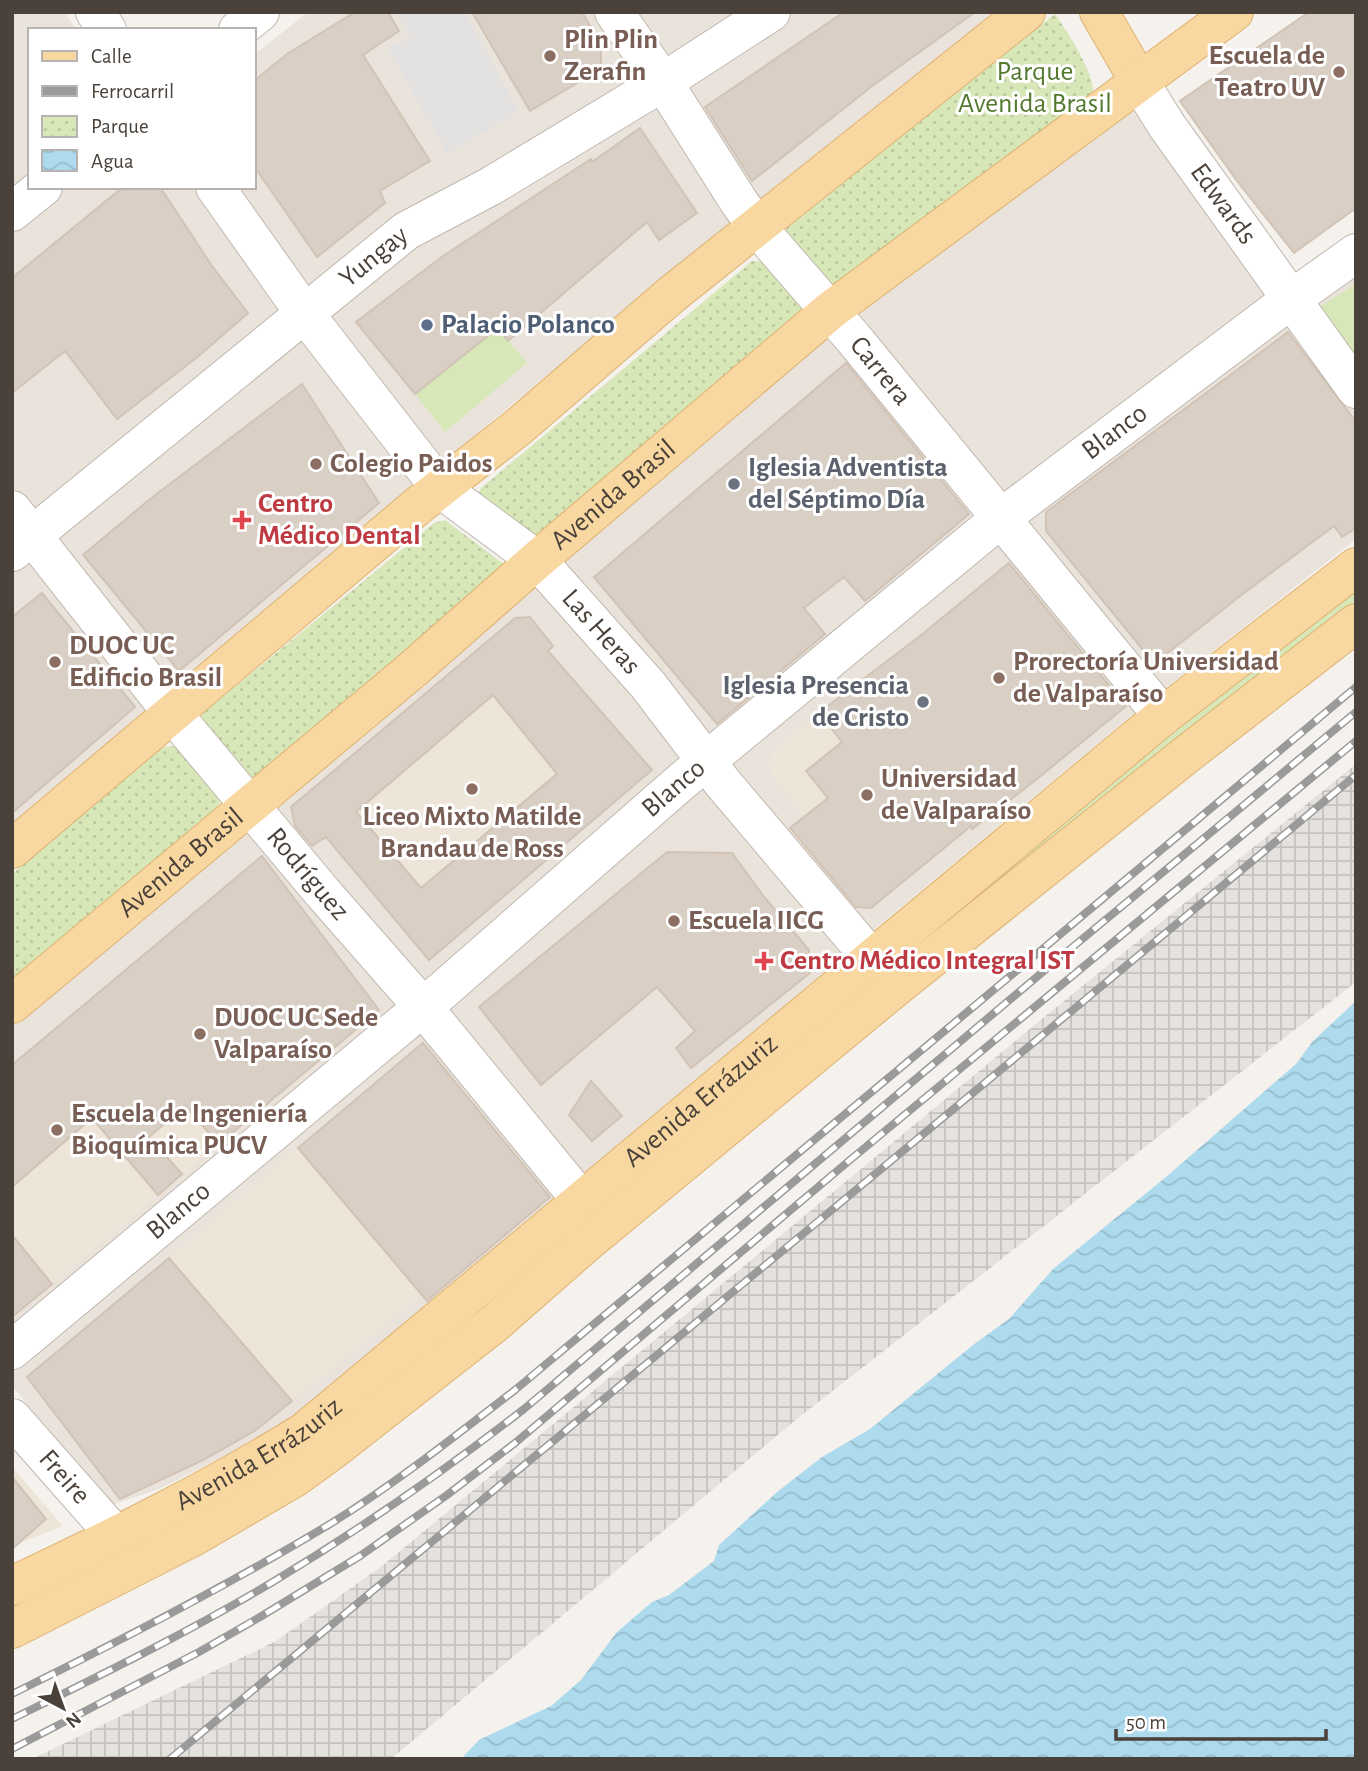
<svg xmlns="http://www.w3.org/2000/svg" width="1368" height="1771" viewBox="0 0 1368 1771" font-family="'Alegreya Sans',sans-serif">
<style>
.residential{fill:#e9e3db}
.industrial{fill:url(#industrial-grid)}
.education{fill:#ede5d7}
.grass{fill:#d7e7b8}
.park{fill:url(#park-dots)}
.parking{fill:#e4e2e0}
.water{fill:url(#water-waves)}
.building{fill:#d9cfc5;stroke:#d1c3b5;stroke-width:2;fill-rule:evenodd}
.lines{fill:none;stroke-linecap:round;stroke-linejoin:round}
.minor-casing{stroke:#c0b8af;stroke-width:40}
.major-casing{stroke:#deb271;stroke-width:40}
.minor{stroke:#fff;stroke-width:38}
.major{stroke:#f9d7a1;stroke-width:38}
.rail-casing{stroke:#9a9a9a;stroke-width:8}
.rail{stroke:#fff;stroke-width:5;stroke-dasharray:16;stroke-linecap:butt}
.education-dot{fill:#8d6e63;stroke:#fff;stroke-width:2.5}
.service-dot{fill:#5c6f8a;stroke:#fff;stroke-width:2.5}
.worship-dot{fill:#6b7280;stroke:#fff;stroke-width:2.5}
.health-dot{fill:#e0444e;stroke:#fff;stroke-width:2.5}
.labels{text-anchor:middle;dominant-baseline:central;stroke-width:6;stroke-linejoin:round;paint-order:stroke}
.education-label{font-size:28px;font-weight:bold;fill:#785e54;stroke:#fff;text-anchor:start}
.park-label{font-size:28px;fill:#53792f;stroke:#fff}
.street-label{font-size:28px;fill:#4a423a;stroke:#fff}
.service-label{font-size:28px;font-weight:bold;fill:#4e5e75;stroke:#fff;text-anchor:start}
.worship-label{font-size:28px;font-weight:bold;fill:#5b616d;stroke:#fff;text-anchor:start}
.health-label{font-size:28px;font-weight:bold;fill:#be3a42;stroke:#fff;text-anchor:start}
</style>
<defs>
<pattern id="industrial-grid" width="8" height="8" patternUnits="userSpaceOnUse" patternTransform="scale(1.75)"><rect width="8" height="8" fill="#e5e1dd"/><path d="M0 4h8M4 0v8" fill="none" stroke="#c6c2be"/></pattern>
<pattern id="park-dots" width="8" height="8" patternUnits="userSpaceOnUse" patternTransform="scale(1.75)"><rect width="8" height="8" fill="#d7e7b8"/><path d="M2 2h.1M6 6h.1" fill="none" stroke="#bac79f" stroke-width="1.8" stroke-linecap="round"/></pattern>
<pattern id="water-waves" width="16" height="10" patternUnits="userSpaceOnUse" patternTransform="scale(1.75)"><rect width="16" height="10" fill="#addaed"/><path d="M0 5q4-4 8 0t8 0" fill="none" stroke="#96bccc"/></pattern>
</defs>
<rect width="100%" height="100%" fill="#f5f1ec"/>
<path class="residential" d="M12,12h53l11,18h-46v157h224v-132l54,-43h694l-269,208 -315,263 -406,347z
M1132,108l159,209 65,-45v267l-207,162 -296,246 -291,249 -274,228 -129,65 -47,16 -100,-119v-366l816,-686z"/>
<path class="industrial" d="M1356,764v218l-558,436 -407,341h-359l244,-118 106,-75 666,-552z"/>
<path class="education" d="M530,617l23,29 -5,5 104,119 -223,190 -103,-123 -14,9 -16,-19 -5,-20 224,-189z
M819,713l111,60 41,54 -100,81 -21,-2 -63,-76 17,-13 -34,-46v-14l9,-11z
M262,855l117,155 -327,274 -40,-49v-170z
M298,1148l123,147 -129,106 -123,-143z
M12,1467l51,59 -51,20z"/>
<path class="grass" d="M1356,284v78l-40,-53z
M498,328l29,35 -82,69 -30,-38z
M1356,588v13l-200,154 -194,161 -126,94 388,-320z"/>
<path class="park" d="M1055,14c15,22 40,59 39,85l-261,191 -50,-49 4,-13z
M752,261h12l39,45 -2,20 -257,215 -67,-43 4,-10z
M445,520l60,45 -242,212 -16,3 -48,-56 3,-10 232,-191z
M174,746l46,53 -3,18 -205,169v-112l151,-127z"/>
<path class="parking" d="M397,12h68l54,100 -72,42 -59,-105 22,-13z"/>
<path class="water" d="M1356,1001v758h-895l18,-19 72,-34 30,-26 35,-47 36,-31 17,-7 45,-34 5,-16 58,-53 45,-35 48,-28 103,-84 36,-26 44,-50 113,-92 131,-114 15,-21z"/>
<path class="building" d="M355,12h33l11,19 -36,24 67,106 -50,30 5,12 -68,54 -63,-91v-85l33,-27z
M472,12h110l19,32v25l-71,42z
M844,12h131l-104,75 -119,94 -47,-74z
M1309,12h47v196l-62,45 -57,-72 -57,-80z
M640,128l57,85 -38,27 -12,-18 -139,119 -10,-13 -83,66 -59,-72 87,-66 148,-97 1,3z
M123,187h37l52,79 36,47 -48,42 -83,64 -52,-68 -53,42v-115z
M1288,332l68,90v106l-14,9 -8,-11 -90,67 -80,63 -20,-5 -98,-120v-19z
M846,363l123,151 -104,87 -21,-24 -40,31 21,26 -108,90 -123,-147z
M302,384l77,119 -200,168 -96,-116 67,-56z
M1009,563l117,143 -89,73 -65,50 -1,-3 -100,82 -15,-1 -66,-79 38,-30 -22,-27 36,-29 -23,-29 101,-77z
M42,593l93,114 -123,106v-196z
M530,617l23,29 -5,5 104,119 -223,190 -103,-123 -14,9 -17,-20 -4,-19 224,-189zM493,695l64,79 -136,114 -65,-76z
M667,852l65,1 33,45 44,52 1,23 -119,95 -15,-20 19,-17 -38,-44 -116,98 -62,-78z
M262,856l117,154 -160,134 -34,-38 -36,31 33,37 -24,21 -66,-77 -80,69v-122z
M423,1043l127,154 -123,104 -129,-153z
M591,1081l31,35 -30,25 -23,-26z
M12,1235l40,49 -40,33z
M169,1258l123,143 -36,29 -53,30 -83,39 -93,-122z
M12,1477l34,42 -34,30z"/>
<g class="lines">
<g class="minor-casing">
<g id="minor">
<path d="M95,12l12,18"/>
<path id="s1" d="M614,12l49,70 76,120 18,25 97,112 309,377"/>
<path d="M238,30l22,-18"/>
<path id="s2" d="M1139,81l28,45 189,263"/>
<path id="s3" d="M215,187l90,127 136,175 96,71 111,125 74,97 149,176"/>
<path d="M12,212l31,-25"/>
<path id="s4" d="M12,510l161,204 150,179 100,114 158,193"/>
<path id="s5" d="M12,552l394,-321 85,-45 172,-104 108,-70"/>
<path id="s6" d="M12,1350l430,-359 240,-210 319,-263 289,-218 66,-47"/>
<path id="s7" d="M12,1418l104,118"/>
</g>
</g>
<g class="major-casing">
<g id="major">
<path d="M1099,12l40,69"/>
<path d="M12,849l408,-345 97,-76 154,-133 355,-283"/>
<path id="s8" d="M12,1004l400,-334 125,-110 294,-250 403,-298"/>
<path id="s9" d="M12,1586c99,-47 199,-96 292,-154l859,-716 193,-149"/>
<path d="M12,1629l181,-92 101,-59 40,-29 161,-126 91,-80 311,-257 294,-235 165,-128"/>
</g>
</g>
<use href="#minor" class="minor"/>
<use href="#major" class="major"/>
<g class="rail-casing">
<path id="rail" d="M12,1694c108,-53 215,-108 318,-170 65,-40 125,-88 185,-134l841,-703
M12,1719c87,-43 175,-86 259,-136 88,-53 172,-111 253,-174l527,-444 305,-253
M12,1749l187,-97 61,-35 100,-61 87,-61 68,-52 335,-283 506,-419
M170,1759l1186,-984"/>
</g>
<use href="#rail" class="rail"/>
</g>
<g class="education-dot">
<circle cx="550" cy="56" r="7"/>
<circle cx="1339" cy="72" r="7"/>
<circle cx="316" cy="464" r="7"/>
<circle cx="55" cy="662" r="7"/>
<circle cx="999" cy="678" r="7"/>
<circle cx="472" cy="789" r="7"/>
<circle cx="867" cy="795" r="7"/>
<circle cx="674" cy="921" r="7"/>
<circle cx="200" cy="1034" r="7"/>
<circle cx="57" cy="1130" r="7"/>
</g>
<circle class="service-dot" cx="427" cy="325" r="7"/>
<g class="worship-dot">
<circle cx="734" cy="484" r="7"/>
<circle cx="923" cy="702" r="7"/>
</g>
<g class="health-dot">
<path d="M238.5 509.5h7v7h7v7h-7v7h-7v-7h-7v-7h7z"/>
<path d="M760.5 950.5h7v7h7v7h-7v7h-7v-7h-7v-7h7z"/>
</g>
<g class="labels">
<g class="education-label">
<text x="564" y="40">Plin Plin<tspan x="564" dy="32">Zerafin</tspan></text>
<text x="1325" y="56" text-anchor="end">Escuela de<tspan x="1325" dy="32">Teatro UV</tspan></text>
<text x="330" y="464">Colegio Paidos</text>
<text x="69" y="646">DUOC UC<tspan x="69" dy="32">Edificio Brasil</tspan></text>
<text x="1013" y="662">Prorectoría Universidad<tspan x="1013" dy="32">de Valparaíso</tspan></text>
<text x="881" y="779">Universidad<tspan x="881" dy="32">de Valparaíso</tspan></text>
<text x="472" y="817" text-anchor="middle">Liceo Mixto Matilde<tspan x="472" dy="32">Brandau de Ross</tspan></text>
<text x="688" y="921">Escuela IICG</text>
<text x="214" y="1018">DUOC UC Sede<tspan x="214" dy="32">Valparaíso</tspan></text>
<text x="71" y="1114">Escuela de Ingeniería<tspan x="71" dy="32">Bioquímica PUCV</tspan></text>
</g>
<g class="park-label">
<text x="1035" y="72">Parque<tspan x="1035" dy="32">Avenida Brasil</tspan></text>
</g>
<g class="street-label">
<text stroke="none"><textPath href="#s2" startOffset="149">Edwards</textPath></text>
<text stroke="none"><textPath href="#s5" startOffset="467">Yungay</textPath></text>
<text stroke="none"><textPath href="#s1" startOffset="448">Carrera</textPath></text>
<text stroke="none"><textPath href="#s6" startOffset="1435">Blanco</textPath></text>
<text stroke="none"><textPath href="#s8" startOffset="788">Avenida Brasil</textPath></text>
<text stroke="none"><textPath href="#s3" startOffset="593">Las Heras</textPath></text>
<text stroke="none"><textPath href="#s6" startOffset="868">Blanco</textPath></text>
<text stroke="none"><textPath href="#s8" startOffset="220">Avenida Brasil</textPath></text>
<text stroke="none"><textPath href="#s4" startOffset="469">Rodríguez</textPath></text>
<text stroke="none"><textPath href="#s9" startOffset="847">Avenida Errázuriz</textPath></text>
<text stroke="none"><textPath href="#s6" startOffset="217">Blanco</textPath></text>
<text stroke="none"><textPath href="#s9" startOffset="280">Avenida Errázuriz</textPath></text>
<text stroke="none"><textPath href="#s7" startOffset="79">Freire</textPath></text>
</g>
<g class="service-label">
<text x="441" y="325">Palacio Polanco</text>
</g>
<g class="worship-label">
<text x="748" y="468">Iglesia Adventista<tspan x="748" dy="32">del Séptimo Día</tspan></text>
<text x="909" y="686" text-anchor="end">Iglesia Presencia<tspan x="909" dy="32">de Cristo</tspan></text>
</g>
<g class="health-label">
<text x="258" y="504">Centro<tspan x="258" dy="32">Médico Dental</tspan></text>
<text x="780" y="961">Centro Médico Integral IST</text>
</g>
</g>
<rect width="1368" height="1771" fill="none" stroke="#4a423a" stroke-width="28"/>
<rect x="28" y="28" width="228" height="161" fill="#ffffff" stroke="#b7b3b0" stroke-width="2"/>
<rect x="42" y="51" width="35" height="10" fill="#f9d7a1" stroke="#b7b3b0" stroke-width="2"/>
<text x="91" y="63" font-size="21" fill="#4a423a">Calle</text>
<rect x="42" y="86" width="35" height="10" fill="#9a9a9a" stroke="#b7b3b0" stroke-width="2"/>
<text x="91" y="98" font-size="21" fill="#4a423a">Ferrocarril</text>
<rect x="42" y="116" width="35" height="21" fill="url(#park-dots)" stroke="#b7b3b0" stroke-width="2"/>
<text x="91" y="133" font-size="21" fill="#4a423a">Parque</text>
<rect x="42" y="150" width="35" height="21" fill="url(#water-waves)" stroke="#b7b3b0" stroke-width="2"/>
<text x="91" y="168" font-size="21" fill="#4a423a">Agua</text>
<g transform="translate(63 1708) rotate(139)" stroke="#ffffff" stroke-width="5" paint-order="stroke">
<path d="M0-5L12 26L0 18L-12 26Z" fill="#4a423a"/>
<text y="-10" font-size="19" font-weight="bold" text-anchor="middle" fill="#4a423a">N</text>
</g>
<path d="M1116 1729v10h210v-10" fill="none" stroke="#4a423a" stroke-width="3.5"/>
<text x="1126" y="1729" font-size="21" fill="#4a423a" stroke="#ffffff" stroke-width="5" paint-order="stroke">50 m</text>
</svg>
